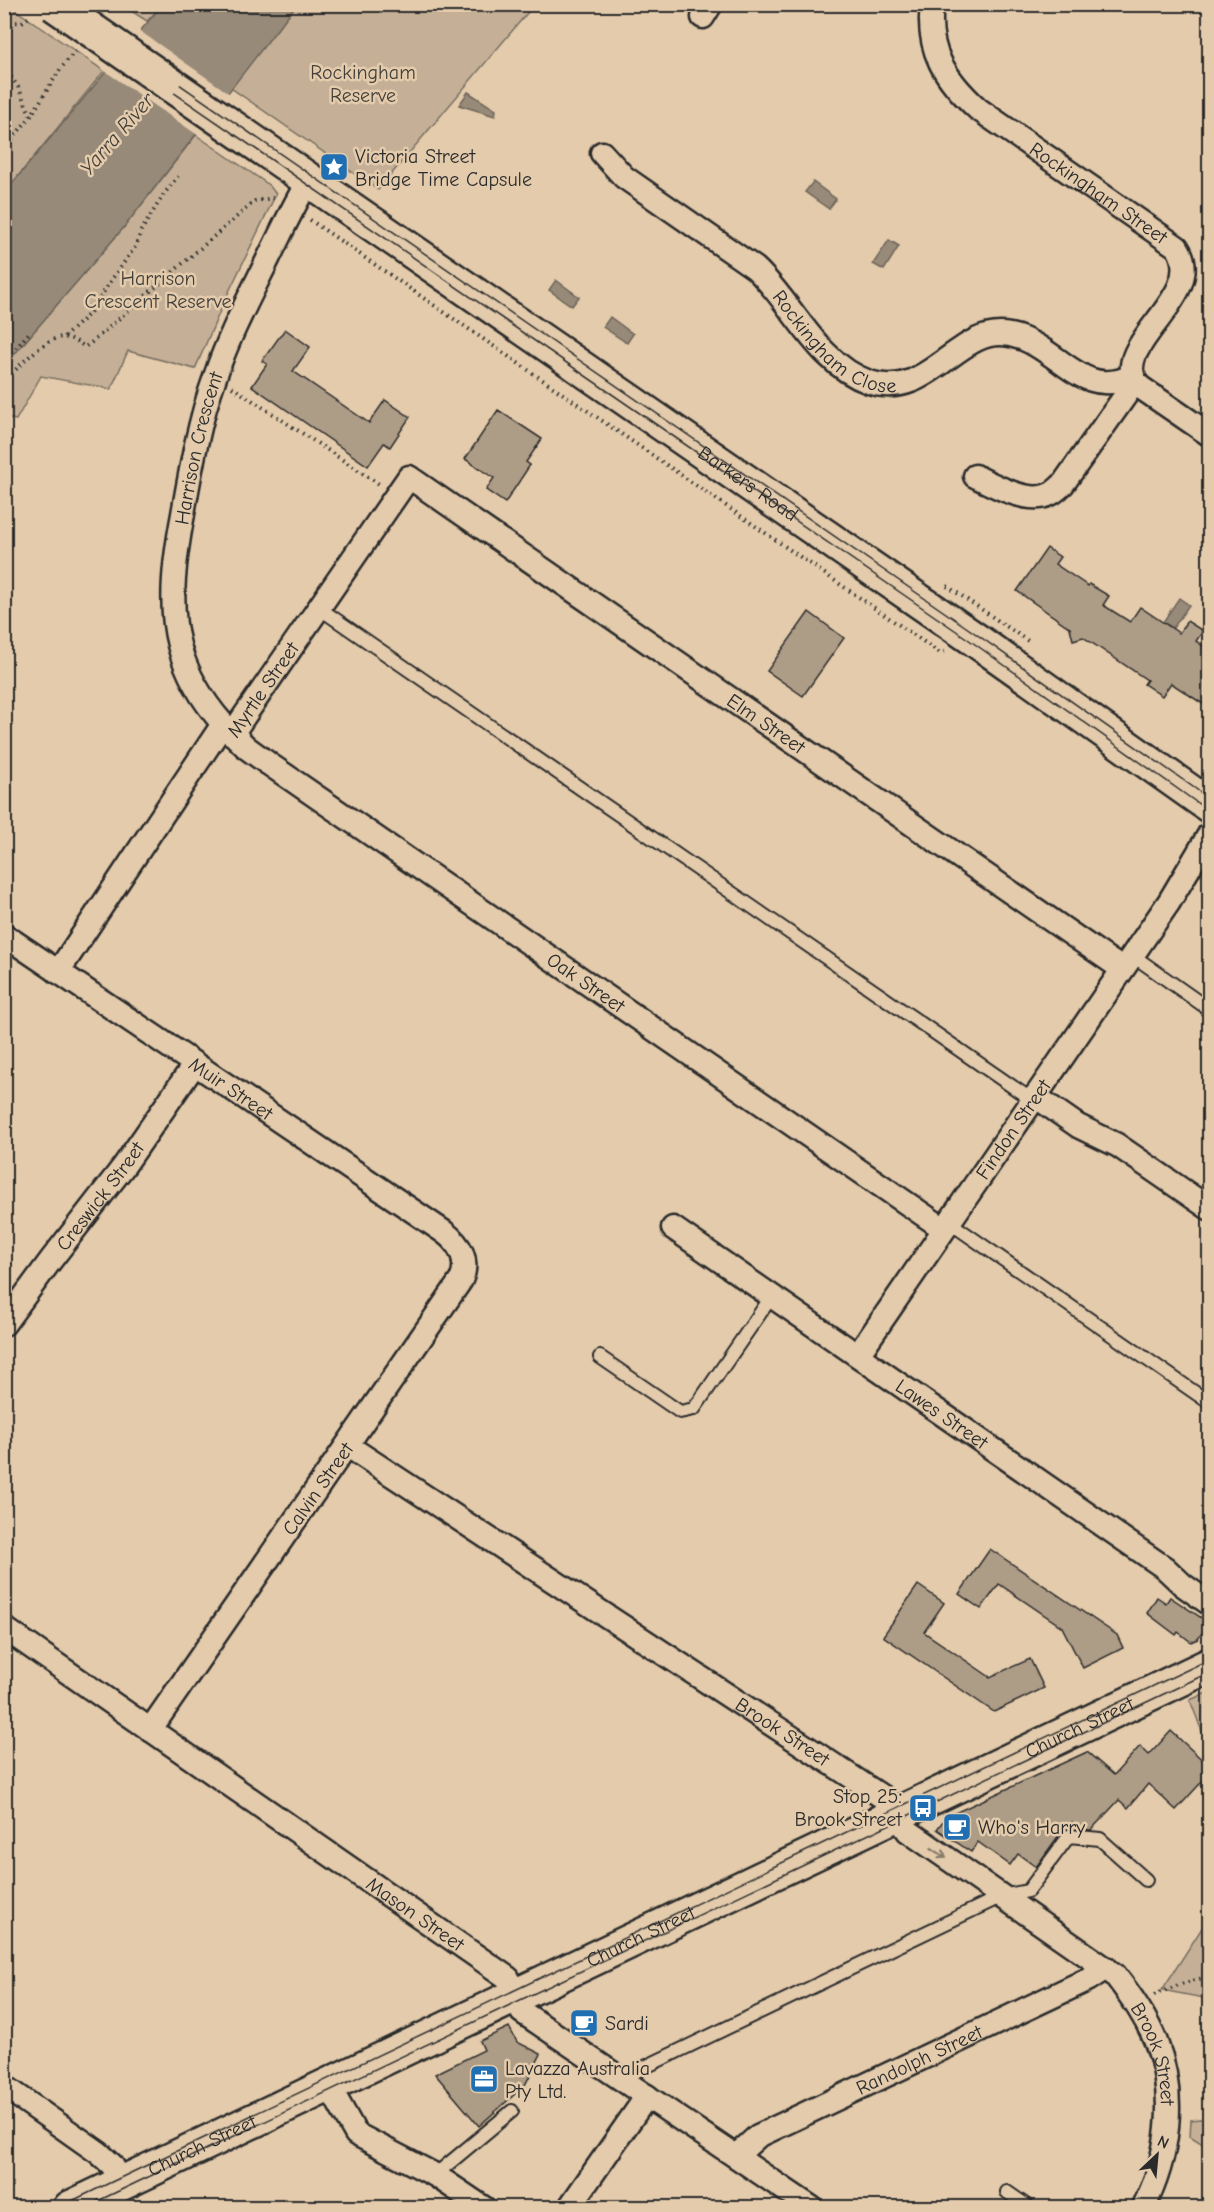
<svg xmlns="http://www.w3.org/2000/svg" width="1214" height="2212" viewBox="0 0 1214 2212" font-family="'Comic Neue',sans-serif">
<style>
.green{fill:#c5b097;stroke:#786e61;stroke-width:1.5}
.water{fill:#988a78;stroke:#6c6459;stroke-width:1.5}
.pier{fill:#e3cbac}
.building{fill:#ad9c86;stroke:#2b2b2b;stroke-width:1.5}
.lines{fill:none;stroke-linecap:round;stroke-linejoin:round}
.service-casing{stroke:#2b2b2b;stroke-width:16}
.minor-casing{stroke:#2b2b2b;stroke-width:27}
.primary-casing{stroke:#2b2b2b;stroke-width:38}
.path{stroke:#2b2b2b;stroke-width:4;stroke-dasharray:1.5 4.5;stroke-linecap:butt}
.service{stroke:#e3cbac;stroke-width:12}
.minor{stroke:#e3cbac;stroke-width:22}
.primary{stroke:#e3cbac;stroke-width:33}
.tram{stroke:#2b2b2b;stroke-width:1.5}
.primary-bridge-casing{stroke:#2b2b2b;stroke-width:38;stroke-linecap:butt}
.primary-bridge{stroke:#e3cbac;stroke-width:33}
.oneway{stroke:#877b6c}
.labels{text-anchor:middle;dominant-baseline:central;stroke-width:5;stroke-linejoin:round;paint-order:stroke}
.park-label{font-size:20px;fill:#423f3b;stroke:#e3cbac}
.poi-label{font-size:20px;fill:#2b2b2b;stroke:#e3cbac;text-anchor:start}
.street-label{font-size:20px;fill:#2b2b2b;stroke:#e3cbac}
.water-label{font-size:21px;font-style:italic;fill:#413e3a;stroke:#e3cbac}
</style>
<rect width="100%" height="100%" fill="#e3cbac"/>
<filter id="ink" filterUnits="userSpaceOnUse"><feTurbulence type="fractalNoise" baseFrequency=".0167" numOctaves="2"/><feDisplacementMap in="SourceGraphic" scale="12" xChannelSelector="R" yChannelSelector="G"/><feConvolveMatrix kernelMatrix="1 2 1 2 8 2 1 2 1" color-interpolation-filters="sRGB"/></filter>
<g filter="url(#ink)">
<path class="green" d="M7,4l97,67 -99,121 -1,-187z
M122,5h40l-15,16z
M296,5h238l-156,185 -147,-102z
M196,135l73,50 7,9 -53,110 -28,65 -67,-18 -17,38 -70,-13 -25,44 -11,-2v-53l120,-139z
M1209,1692v58l-19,-50z
M1209,1857l1,142h-1l-47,-9 42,-65z
M1209,2118h1l-1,30 -19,-12 1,-16z"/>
<path class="water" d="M162,5h134l-171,221 -120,139v-173z
M468,92l28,18 -1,6 -36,-11z
M813,182l23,17 -7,10 -24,-17z
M889,240l10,6 -15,24 -11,-6z
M556,280l23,17 -7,9 -23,-16z
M610,317l23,17 -6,9 -24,-16z
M1179,598l10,7 -16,23 -10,-6z"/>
<path class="pier" d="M137,29l93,65 -31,42 -97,-67z"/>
<path class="building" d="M285,329l25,18 -17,24 76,52 16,-23 25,17 -20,30 -6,-4 -16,23 -116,-80 15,-22 -5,-3z
M498,410l44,29 -16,23 4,3 -25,38 -19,-13 8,-12 -29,-19z
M1047,548l13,9 -5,7 33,22 1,-2 20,12 -6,9 27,17 10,-15 39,26 8,-12 16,10 -7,10 13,9v58l-38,-25 -9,13 -18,-12 3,-4 -64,-43 -10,3 -3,-12 -53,-37z
M809,612l35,26 -41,58 -36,-25z
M990,1549l127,86 6,13 -40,20 -21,-41 -63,-43 -18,25 -22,-15z
M918,1585l26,18 -20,29 66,45 40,-18 14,29 -50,24 -111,-76z
M1157,1597l9,6 4,-6 39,26 -11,16 -7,3 -13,-10 -2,3 -29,-22z
M1171,1731l38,35v8l-33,36 -28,-26 -20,24 -9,-8 -28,30 -10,-1 -9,-7 -10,9 -26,36 -18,-13 -8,11 -32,-23 -7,10 -34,-23 9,-12 141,-65 27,23 26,-29 9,9z
M509,2027l8,15 24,12 -16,31 -46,41 -44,-52 49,-24 -4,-9z"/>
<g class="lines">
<g class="service-casing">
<path id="service" d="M319,608l713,492
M1132,955l78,55
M949,1222l261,181
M600,1357l80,55 14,-3 78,-113
M620,2079l382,-183 26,-5 41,-55 31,3 46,41
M435,2175l77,-64
M1007,2192l23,16"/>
</g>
<g class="minor-casing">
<g id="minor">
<path id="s1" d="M932,4c-6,46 13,75 46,105l199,138c34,50 -75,101 -37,140l70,48"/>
<path d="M703,17l8,-13"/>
<path id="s2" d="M602,153l22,24 131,91c38,35 62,96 114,114 61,20 89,-58 141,-47 49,10 70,66 122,41"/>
<path d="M975,476c18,9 53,28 73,19 6,-2 11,-7 15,-11l72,-102"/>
<path id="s3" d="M223,724c-21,-24 -36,-48 -44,-79 -11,-41 -4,-89 4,-131 8,-46 16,-93 32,-137 14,-42 35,-81 54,-120 13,-26 25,-53 40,-77"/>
<path id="s4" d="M232,734l177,-257 713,492"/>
<path id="s5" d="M4,935l440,297c16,12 26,28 17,48l-311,450"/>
<path id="s6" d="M58,972l165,-248 24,24 22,16 675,465"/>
<path d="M1035,1096l43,30 39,19 93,64"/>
<path id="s7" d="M673,1228l492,340 18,17 27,19"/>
<path id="s8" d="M4,1324l47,-64 73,-94 70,-101"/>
<path id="s9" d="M858,1355l311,-453 41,-69"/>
<path id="s10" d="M348,1446l536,352 24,33 207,144c16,21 31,42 41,67 21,53 13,116 -13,166"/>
<path id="s11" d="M4,1628l504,350 14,34 290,196"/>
<path d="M328,2084l28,50 79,41 49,33"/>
<path d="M4,2086l95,67 13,12 10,18"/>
<path id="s12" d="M736,2156l22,-20 331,-157 17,-11"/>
<path d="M569,2208l78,-112"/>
</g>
</g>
<g class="primary-casing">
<g id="primary">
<path id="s13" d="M164,80l816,563 230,163"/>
<path id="s14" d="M70,2208l1140,-543"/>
</g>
</g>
<path class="path" d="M106,11l6,-7
M4,23l18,-1 9,-6
M4,67l14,20 13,29
M4,149l27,-33 30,-48 15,-18
M310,220l630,433 7,-2
M64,337l25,-23 10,-14 10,-17 27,-37 5,-15 23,-37 14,-18
M4,362l25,-29
M4,383c11,-14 42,-46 59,-46 9,1 15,5 22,10l7,-5 163,-141 19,-3
M232,387l147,97
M947,586l84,57
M1154,1995l27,-11 29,-8"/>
<use href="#service" class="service"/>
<use href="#minor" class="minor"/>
<use href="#primary" class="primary"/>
<path class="tram" d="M45,4l920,633 245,175
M63,4l906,625 241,170
M57,2208l1153,-549
M83,2208l1127,-536"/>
<g class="primary-bridge-casing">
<path id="primary-bridge" d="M54,4l110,76"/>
</g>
<use href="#primary-bridge" class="primary-bridge"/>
</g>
<defs><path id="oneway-shaft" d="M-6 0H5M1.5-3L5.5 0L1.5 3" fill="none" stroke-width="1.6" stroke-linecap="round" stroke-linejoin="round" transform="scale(1.5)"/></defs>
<use class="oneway" href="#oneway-shaft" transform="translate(939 1853) rotate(34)"/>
</g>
<defs>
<g id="sight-square" transform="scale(1.5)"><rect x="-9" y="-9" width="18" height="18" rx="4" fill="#1f6fb2" stroke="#e3cbac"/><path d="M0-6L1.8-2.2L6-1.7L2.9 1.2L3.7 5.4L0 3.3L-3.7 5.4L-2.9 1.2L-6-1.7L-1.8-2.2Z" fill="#fff"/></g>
<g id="bus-square" transform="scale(1.5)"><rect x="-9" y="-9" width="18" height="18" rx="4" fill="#1f6fb2" stroke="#e3cbac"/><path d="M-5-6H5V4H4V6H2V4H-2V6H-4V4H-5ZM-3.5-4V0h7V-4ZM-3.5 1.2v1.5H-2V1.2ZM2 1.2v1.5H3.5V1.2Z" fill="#fff"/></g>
<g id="cafe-square" transform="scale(1.5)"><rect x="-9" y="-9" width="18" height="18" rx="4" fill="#1f6fb2" stroke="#e3cbac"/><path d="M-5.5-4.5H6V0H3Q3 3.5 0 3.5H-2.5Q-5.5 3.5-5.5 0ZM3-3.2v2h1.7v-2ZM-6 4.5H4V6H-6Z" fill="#fff"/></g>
<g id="office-square" transform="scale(1.5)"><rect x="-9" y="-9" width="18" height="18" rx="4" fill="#1f6fb2" stroke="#e3cbac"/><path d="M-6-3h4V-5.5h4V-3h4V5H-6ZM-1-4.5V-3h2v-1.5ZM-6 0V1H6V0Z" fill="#fff"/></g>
</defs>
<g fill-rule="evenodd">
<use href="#sight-square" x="334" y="167"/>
<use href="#bus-square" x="923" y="1808"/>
<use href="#cafe-square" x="957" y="1827"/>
<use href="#cafe-square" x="584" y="2023"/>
<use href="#office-square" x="484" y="2079"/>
</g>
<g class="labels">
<g class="park-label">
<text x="363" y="72">Rockingham<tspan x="363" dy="23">Reserve</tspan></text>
<text x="158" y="278">Harrison<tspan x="158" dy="23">Crescent Reserve</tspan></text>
</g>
<g class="poi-label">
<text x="355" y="156">Victoria Street<tspan x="355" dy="23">Bridge Time Capsule</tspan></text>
<text x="902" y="1796" text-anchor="end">Stop 25:<tspan x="902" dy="23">Brook Street</tspan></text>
<text x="978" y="1827">Who's Harry</text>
<text x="605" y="2023">Sardi</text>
<text x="505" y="2068">Lavazza Australia<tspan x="505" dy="23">Pty Ltd.</tspan></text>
</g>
<g class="street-label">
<text stroke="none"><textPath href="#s1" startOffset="267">Rockingham Street</textPath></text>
<text stroke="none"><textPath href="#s2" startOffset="304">Rockingham Close</textPath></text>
<text stroke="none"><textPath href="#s3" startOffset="291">Harrison Crescent</textPath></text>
<text stroke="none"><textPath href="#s13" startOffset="710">Barkers Road</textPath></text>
<text stroke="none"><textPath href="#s4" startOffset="54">Myrtle Street</textPath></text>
<text stroke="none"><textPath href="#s4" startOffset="746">Elm Street</textPath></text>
<text stroke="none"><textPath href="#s6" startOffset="744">Oak Street</textPath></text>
<text stroke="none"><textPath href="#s5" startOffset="274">Muir Street</textPath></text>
<text stroke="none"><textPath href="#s9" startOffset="274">Findon Street</textPath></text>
<text stroke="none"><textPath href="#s8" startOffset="160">Creswick Street</textPath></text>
<text stroke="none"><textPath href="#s7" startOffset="327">Lawes Street</textPath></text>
<text transform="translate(318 1489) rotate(-55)">Calvin Street</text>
<text stroke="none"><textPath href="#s14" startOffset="1118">Church Street</textPath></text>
<text stroke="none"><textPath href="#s10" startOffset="520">Brook Street</textPath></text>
<text stroke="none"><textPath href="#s11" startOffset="501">Mason Street</textPath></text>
<text stroke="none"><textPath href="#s14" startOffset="632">Church Street</textPath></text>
<text stroke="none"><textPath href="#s10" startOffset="1024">Brook Street</textPath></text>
<text stroke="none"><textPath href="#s12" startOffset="208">Randolph Street</textPath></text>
<text stroke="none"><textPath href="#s14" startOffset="146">Church Street</textPath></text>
</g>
<g class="water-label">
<text transform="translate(117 134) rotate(-49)">Yarra River</text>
</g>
</g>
<rect width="1214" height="2212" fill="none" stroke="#e3cbac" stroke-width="24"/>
<rect x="12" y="12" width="1190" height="2188" fill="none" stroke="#2b2b2b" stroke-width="2" filter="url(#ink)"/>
<g transform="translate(1157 2155) rotate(26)" stroke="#e3cbac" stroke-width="4.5" paint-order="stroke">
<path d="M0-4.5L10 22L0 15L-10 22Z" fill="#2b2b2b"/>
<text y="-9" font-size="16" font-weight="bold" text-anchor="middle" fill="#2b2b2b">N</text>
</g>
</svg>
